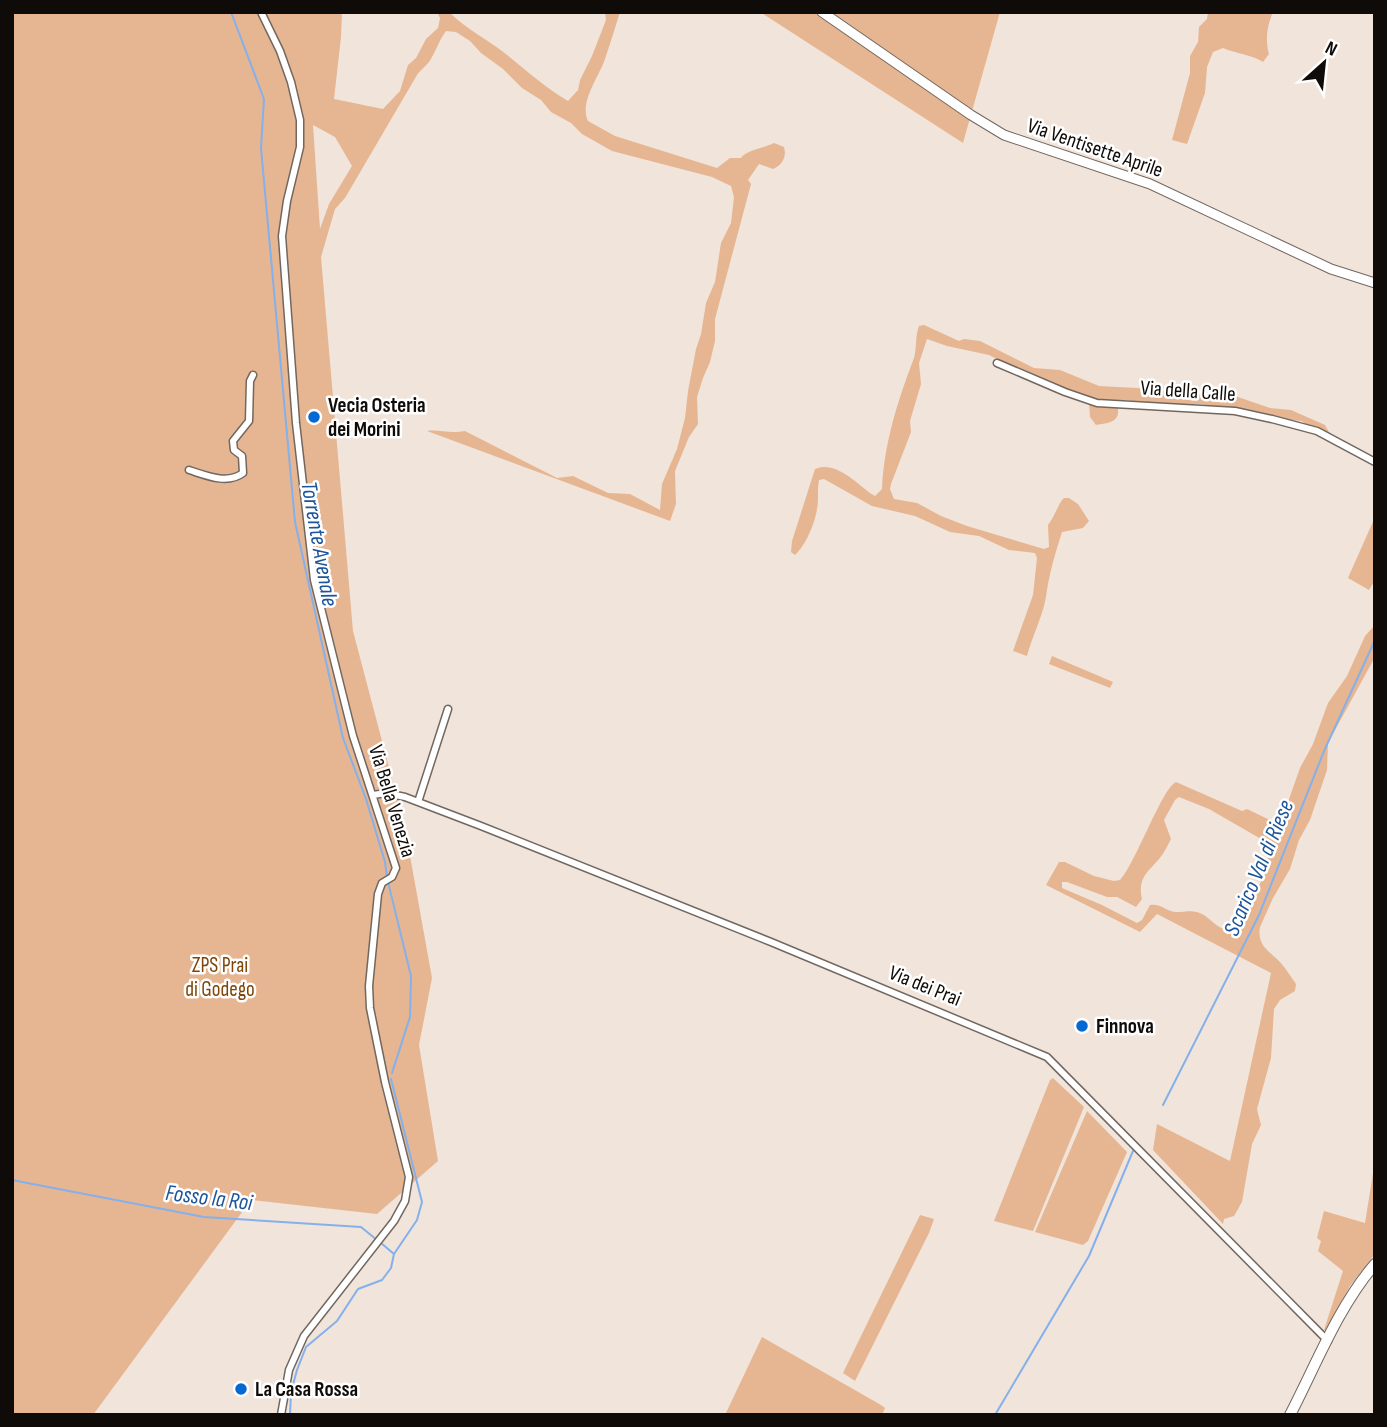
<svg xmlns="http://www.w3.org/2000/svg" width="1387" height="1427" viewBox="0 0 1387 1427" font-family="'Sofia Sans Condensed',sans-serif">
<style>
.green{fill:#e6b692;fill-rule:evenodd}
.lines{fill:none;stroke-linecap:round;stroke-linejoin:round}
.stream{stroke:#84b0eb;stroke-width:2}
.minor-casing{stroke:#72675f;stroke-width:9}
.secondary-casing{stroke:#72675f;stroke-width:11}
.primary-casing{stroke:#72675f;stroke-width:12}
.minor{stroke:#fff;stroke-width:6}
.secondary{stroke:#fff;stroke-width:9}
.primary{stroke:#fff;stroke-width:10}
.poi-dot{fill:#0469d2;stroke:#fff;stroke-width:2.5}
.labels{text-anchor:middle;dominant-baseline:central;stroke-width:5;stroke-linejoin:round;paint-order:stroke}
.street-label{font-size:21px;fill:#0f0b08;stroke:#fff}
.poi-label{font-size:21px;font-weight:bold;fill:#0f0b08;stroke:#fff;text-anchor:start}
.park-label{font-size:21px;fill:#7e4508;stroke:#fff}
.water-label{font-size:23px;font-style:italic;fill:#1c559b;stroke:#fff}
</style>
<rect width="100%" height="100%" fill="#f1e4db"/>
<path class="green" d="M12,12h330l-1,25 -7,62 49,10 17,-18 8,-26 8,-7 10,-19 12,-11 2,-10 -3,-6h12c16,16 36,26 53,39 22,17 42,36 66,50l10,-11 2,-10 12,-24 14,-36 -1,-8h15c-5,16 -10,32 -15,47 -6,18 -26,43 -17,62l27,15 102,32 13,-10h11c4,-7 23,-10 33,-15l10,4c3,10 -2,18 -11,22l-14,-5 -11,16 3,4 -36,135v22l-5,21 -7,16 -6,19 1,27 -9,13 -14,34 1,33 -6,17 -243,-90c11,-2 23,3 38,0l92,47 16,-2 35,17 22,1 30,16 2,-26 15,-35 8,-31 3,-27 8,-42 5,-15 5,-31 9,-21 6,-39 10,-20 3,-26 -3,-11 -19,-9 -100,-26 -30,-17 -11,-11 -20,-11 -10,-12 -19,-12 -19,-19 -22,-16 -11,-12 -14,-9 -10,-1c-6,8 -9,17 -14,26 -3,7 -11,12 -15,18l-72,123 -10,11 -14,48 32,374 52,197 27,150 -13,67 19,116 -61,53 -126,-14 -158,215h-81zM313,125l22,12 17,29 -23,38 -9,25z
M760,12h240l-37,131z
M1208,12h65c-6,14 -8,27 -4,42l-6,8c-13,-8 -26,-8 -40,-14l-10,4 -6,15 -2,26 -18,51 -15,-4 18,-67v-17l8,-14 1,-15 8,-8z
M924,325l35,16 5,-2 16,2 54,27 26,2 39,16 57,3 20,5 59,2 35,12 21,2 34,15 5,9 -10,2 -18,-15 -23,-2 -10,-5 -10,1 -58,-11 -32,1 -44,-5 -8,4c5,18 -7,19 -21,21l-6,-8 -1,-15 -37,-19 -29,-11 -34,-17 -42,-9 -20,-7 -8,24 2,21 -11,37 1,11 -20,52 -1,5 4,10 23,4 24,13 26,10 77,23 5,-2 -1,-22c7,-9 11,-23 16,-27h5l9,6 11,17 -6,7 -21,4c-7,22 -13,42 -16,65 -3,18 -14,40 -19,59l-14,-5 20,-56 4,-37 -2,-5 -26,-3 -30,-14 -29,-4 -35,-16 -43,-10 -48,-27 -5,1c-2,10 0,20 -2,29 -2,14 -11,36 -22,46l-4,-3 1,-11 23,-72c19,-9 41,13 55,24l5,3 7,-7c2,-46 16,-89 32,-131 3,-11 1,-22 5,-32z
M1375,517v63l-6,10 -21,-12z
M1375,625v32l-47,86 -1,27 -17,50 -11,20 -9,29 -17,29 -13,29c-3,18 8,23 19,34 6,6 12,16 17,23l-1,7 -15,9 -6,9 -3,49 -14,51 4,16 -9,19 -10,58 -8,14 -10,3 -1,5 -70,-74 4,-26 73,37 41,-188 -114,-59 -17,18 -94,-47 13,-23h6l29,14 20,5 6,-1c16,-17 42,-92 56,-98l66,29 5,-2 31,15 5,-8 17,-48 13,-24 15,-41 19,-27 18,-40zM1179,797l30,12 59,34 -1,27 -25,48 -9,13c-13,0 -19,-9 -29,-16 -10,-6 -17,-3 -27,-3 -11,0 -15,-9 -27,-7l-8,15 -5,3 -35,-18 -40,-17v-6h5l40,15h10l19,10 6,-8c-5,-21 6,-27 17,-40 5,-6 9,-14 12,-20l-7,-19 11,-20z
M1052,656l61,26 -3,6 -61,-24z
M1053,1078l31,29 -51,124 -39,-10 56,-141z
M1087,1111l40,41 -39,89 -5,4 -48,-13z
M1375,1161v93l-25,32 -24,44h-2l19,-59 -25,-20 3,-10 -4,-3 7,-27 41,12z
M920,1215l14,4 -5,14 -74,148 -12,-8z
M762,1337l119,68 4,3 -3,7h-157z"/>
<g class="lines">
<path class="stream" d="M231,12l33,87 -3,49 34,374 48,216 23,61 19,63 2,15
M388,882l23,94 -1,41 -18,56
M1163,1105l96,-190 65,-164 51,-111
M12,1180l192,37 157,10 16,13
M381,1243l13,11
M290,1415l1,-23 6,-22 9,-23 31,-26 21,-32 24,-9 9,-12 3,-14 23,-34 5,-18 -31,-123
M995,1415l94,-159 44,-105"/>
<g class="minor-casing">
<path id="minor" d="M261,12l19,39 11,31 9,38v27l-13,54 -5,35 14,187 18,157 39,156 43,132 -4,9 -10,6 -4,11 -9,92 1,22 15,74 24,95 -4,24 -11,20 -90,115 -15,34 -8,45
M997,363l68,29 32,11 138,8 37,8 45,12 58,31
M189,470c16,5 38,15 54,3l-1,-17 -8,-6 -1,-9 16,-20 1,-40 3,-6
M373,795l13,-2 19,4 76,29 290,116 276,115 281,284
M418,802l30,-93"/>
</g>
<g class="secondary-casing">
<path id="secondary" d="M822,12l149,103 33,20 146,49 181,85 44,14"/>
</g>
<g class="primary-casing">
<path id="primary" d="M1290,1415c26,-50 48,-108 85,-151"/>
</g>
<use href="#minor" class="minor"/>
<use href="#secondary" class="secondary"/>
<use href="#primary" class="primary"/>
</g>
<g class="poi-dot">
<circle cx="314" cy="417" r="7"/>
<circle cx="1082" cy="1026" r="7"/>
<circle cx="241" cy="1389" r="7"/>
</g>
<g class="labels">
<g class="street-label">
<text transform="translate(1095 148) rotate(19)">Via Ventisette Aprile</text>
<text transform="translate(1188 391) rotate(4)">Via della Calle</text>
<text transform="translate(392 801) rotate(73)">Via Bella Venezia</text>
<text transform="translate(925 986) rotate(22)">Via dei Prai</text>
</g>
<g class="poi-label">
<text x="328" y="405">Vecia Osteria<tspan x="328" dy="24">dei Morini</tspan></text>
<text x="1096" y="1026">Finnova</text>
<text x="255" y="1389">La Casa Rossa</text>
</g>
<g class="park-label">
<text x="220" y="965">ZPS Prai<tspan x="220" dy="24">di Godego</tspan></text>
</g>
<g class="water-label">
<text transform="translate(319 544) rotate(80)">Torrente Avenale</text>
<text transform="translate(1259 868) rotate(-67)">Scarico Val di Riese</text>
<text transform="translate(209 1198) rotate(7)">Fosso la Roi</text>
</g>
</g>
<rect width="1387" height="1427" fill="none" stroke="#0f0b08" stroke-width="28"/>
<g transform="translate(1324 63) rotate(27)" stroke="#ffffff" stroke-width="5" paint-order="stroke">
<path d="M0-5L12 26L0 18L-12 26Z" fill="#0f0b08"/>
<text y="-10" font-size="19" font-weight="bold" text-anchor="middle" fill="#0f0b08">N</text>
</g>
</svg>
